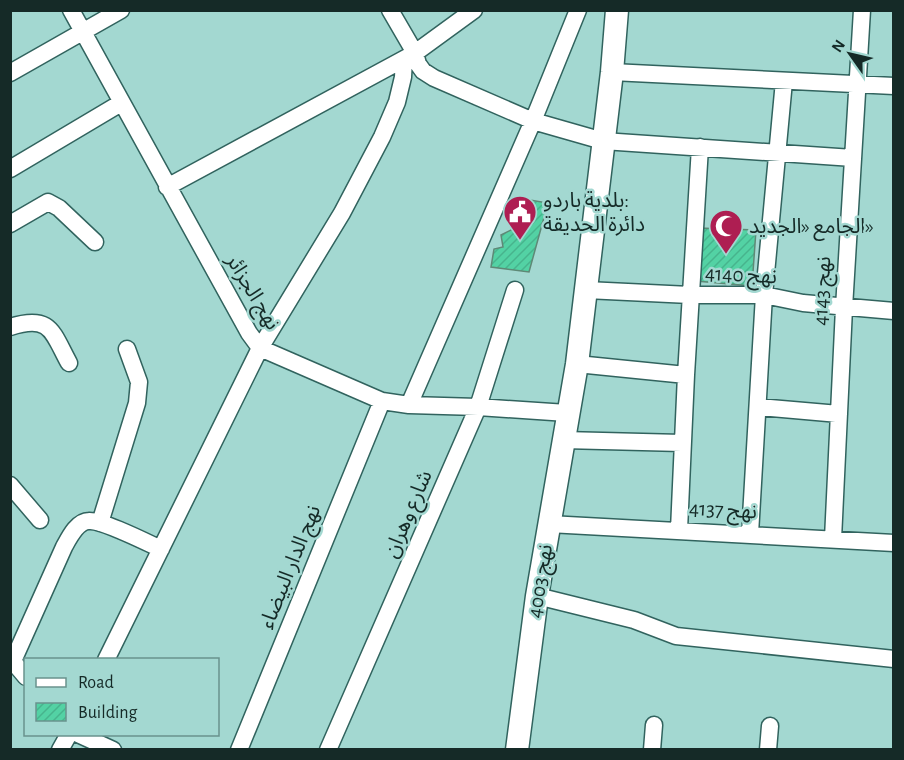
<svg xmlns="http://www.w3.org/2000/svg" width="904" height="760" viewBox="0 0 904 760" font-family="'Alegreya Sans','Noto Sans Arabic',sans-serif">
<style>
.building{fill:url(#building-hatch);stroke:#5e8976;stroke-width:1.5}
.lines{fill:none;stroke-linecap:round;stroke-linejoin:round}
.street-casing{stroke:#31635e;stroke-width:19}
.secondary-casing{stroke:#31635e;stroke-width:25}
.street{stroke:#fff;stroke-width:16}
.secondary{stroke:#fff;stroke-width:22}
.labels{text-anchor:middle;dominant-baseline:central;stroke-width:5;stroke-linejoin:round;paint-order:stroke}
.poi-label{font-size:21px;fill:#152a27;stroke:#a3d8d1;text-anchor:start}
.street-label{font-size:21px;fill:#152a27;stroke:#a3d8d1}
</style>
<defs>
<pattern id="building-hatch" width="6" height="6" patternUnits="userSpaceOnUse" patternTransform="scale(1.5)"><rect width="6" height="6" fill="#53d2a4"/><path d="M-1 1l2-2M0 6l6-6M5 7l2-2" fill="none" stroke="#47b48d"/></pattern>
</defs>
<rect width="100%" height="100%" fill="#a3d8d1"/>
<path class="building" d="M518,198l30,5 -19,69 -38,-5 3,-18 9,-2 -2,-12 14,-7z
M698,228l58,2 -4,56 -56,-5z"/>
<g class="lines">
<g class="street-casing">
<path id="street" d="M71,10l178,323 11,15 122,53 27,4 69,2 89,6
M390,10l25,43 3,11 5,7 11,7 99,43 70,20 250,17
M612,72l282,14
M10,73l111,-63
M10,169l111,-66
M167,187l248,-134 59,-43
M10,224l38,-22 11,6 36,34
M586,290l104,5h74l39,8 91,8
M10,327c41,-13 42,5 59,36
M577,364l109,11
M409,405l124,-284 45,-111
M759,407l80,7
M563,440l119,3
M10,485l30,35
M100,523l37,-120 2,-21 -12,-33
M549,524l345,19
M679,530l7,-155 14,-228
M750,534l14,-239 20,-214
M833,539l11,-231 18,-298
M537,596l97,24 42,16 218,23
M10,658l16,19
M106,660l154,-312 82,-135 40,-76 15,-35 6,-25 1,-18
M13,661l51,-114c5,-9 13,-26 25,-26 13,-1 57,21 72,28
M78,734l35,16
M60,750l9,-16
M239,750l143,-349
M328,750l150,-343 37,-117
M652,750l2,-25
M768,750l2,-24"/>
</g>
<g class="secondary-casing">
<path id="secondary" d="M517,750l20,-154 40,-232 35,-292 5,-62"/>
</g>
<use href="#street" class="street"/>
<use href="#secondary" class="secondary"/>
</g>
<defs>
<g id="civic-pin" transform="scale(1.725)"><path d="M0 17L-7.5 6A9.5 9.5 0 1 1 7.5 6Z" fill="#ae1e52" stroke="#a3d8d1"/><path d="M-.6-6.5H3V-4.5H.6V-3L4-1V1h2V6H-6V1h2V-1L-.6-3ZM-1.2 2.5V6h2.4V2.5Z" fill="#fff"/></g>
<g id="mosque-pin" transform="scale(1.725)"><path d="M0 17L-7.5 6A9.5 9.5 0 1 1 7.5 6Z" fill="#ae1e52" stroke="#a3d8d1"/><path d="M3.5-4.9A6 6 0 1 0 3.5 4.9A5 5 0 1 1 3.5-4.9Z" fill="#fff"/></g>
</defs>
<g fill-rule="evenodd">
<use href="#civic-pin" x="520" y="212"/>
<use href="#mosque-pin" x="726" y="226"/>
</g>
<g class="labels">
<g class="poi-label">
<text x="543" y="200">بلدية باردو:<tspan x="543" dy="24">دائرة الحديقة</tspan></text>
<text x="749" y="226">الجامع «الجديد»</text>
</g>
<g class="street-label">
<text transform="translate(741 275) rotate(3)">نهج 4140</text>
<text transform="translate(822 291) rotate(-87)">نهج 4143</text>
<text transform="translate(253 292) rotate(59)">نهج الجزائر</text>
<text transform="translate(723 510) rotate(3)">نهج 4137</text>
<text transform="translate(408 514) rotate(-67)">شارع وهران</text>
<text transform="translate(290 567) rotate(-68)">نهج الدار البيضاء</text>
<text transform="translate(540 581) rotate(-81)">نهج 4003</text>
</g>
</g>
<rect width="904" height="760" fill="none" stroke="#152a27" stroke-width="24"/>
<rect x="24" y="658" width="195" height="78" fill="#a3d8d1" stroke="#6a928d" stroke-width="1.5"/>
<rect x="36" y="678" width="30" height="9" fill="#ffffff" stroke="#6a928d" stroke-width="1.5"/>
<text x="78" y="688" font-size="18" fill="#152a27">Road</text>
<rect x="36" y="703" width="30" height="18" fill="url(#building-hatch)" stroke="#6a928d" stroke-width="1.5"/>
<text x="78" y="718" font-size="18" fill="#152a27">Building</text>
<g transform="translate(850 54) rotate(304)" stroke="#a3d8d1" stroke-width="4.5" paint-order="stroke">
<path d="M0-4.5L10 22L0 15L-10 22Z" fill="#152a27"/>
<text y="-9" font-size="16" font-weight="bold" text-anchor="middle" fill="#152a27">N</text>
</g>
</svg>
